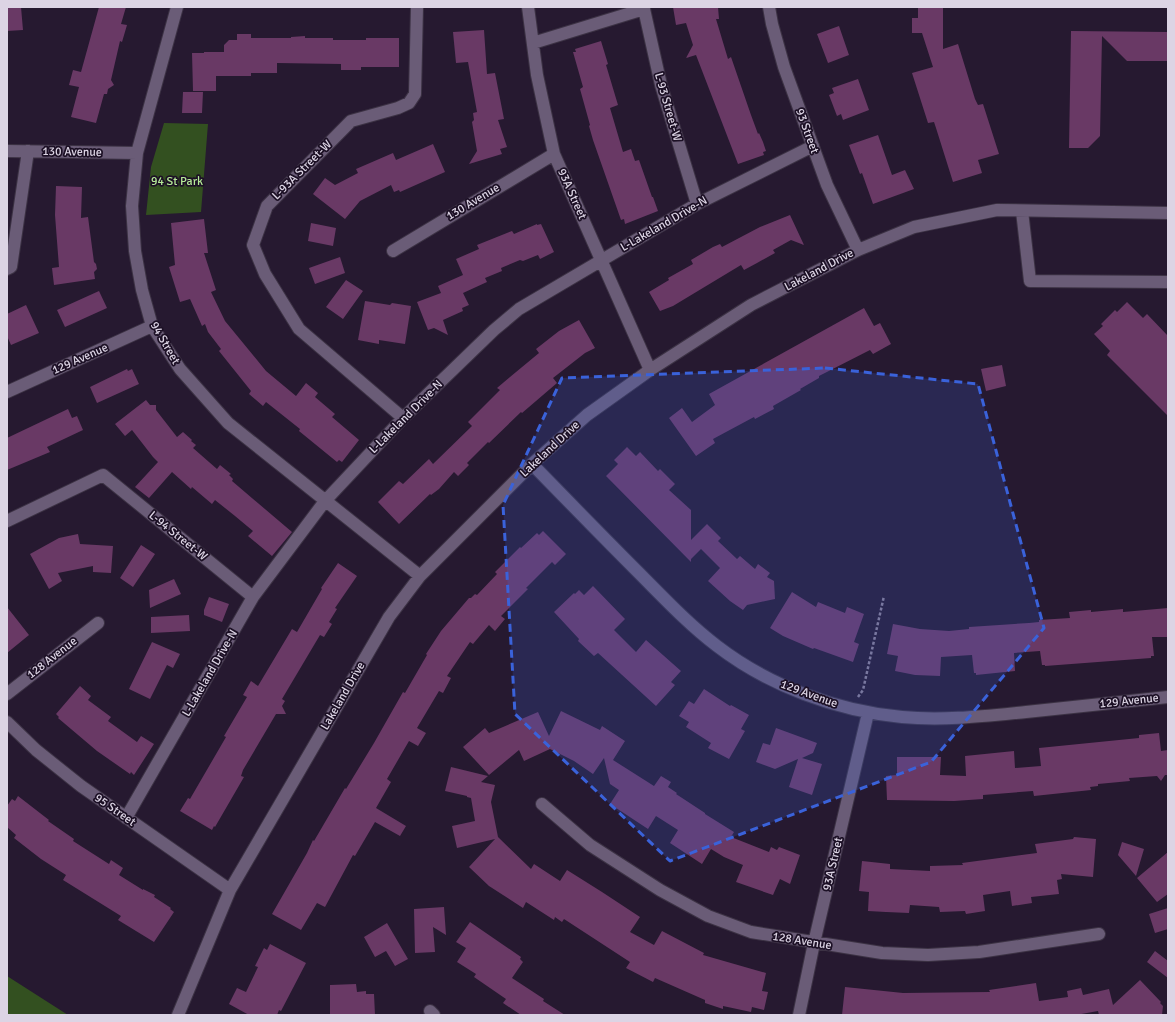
<svg xmlns="http://www.w3.org/2000/svg" width="1175" height="1022" viewBox="0 0 1175 1022" font-family="Signika,sans-serif">
<style>
.green{fill:#335020}
.building{fill:#693965}
.lines{fill:none;stroke-linecap:round;stroke-linejoin:round}
.minor-casing{stroke:#3c3244;stroke-width:14}
.path{stroke:#897e92;stroke-width:2.5;stroke-dasharray:3 2;stroke-linecap:butt}
.minor{stroke:#6a5c77;stroke-width:12}
.marked{fill:#3a62da;fill-opacity:0.2;stroke:#3a62da;stroke-width:3;stroke-dasharray:8 5;stroke-linejoin:round}
.labels{text-anchor:middle;dominant-baseline:central;stroke-width:3.5;stroke-linejoin:round;paint-order:stroke}
.street-label{font-size:12px;fill:#dcd4e4;stroke:#1c1025}
.park-label{font-size:12px;fill:#b5ea97;stroke:#1c1025}
</style>
<rect width="100%" height="100%" fill="#261930"/>
<path class="green" d="M164,123l44,1 -7,88 -55,3 5,-48z
M7,976l61,39h-61z"/>
<path class="building" d="M7,7h14l2,23 -16,1z
M99,7h27l-5,17 6,1 -5,17 -2,-1 -9,39 3,5 -6,4 -1,5h-3l-8,29 -25,-6 8,-30 -10,-2 4,-15 8,2z
M673,7h45l1,12h-3l12,40 3,-2 20,58 7,19 1,-1 4,9 3,9 -3,1 1,3 -26,9 -42,-109 -10,3 7,-13 -7,-22 -10,2z
M918,7h25v42l15,-5 17,55 3,6 5,-1 16,50 -21,6 4,13 -29,9 -17,-54 -2,-6 -6,1 -16,-50 21,-6 -11,-34h-10v-15h6z
M839,26l10,29 -21,8 -11,-29z
M484,30l3,44 8,-1 9,46 -6,1 9,27 -7,2 2,5 -33,10 8,-13 -5,-29 2,-2 -1,-7 4,-1 -9,-50 -12,1 -3,-31z
M1071,31l97,1v29h-41l-25,-25 -2,100 -12,12h-19z
M237,34h14v4h40v-1l14,-1v2h28v2h33v-2h33v29h-38v3h-20v-6l-64,-1v10h-26v3h-35v15h-23l-1,-38h12v-1h20v-7l5,-5h8z
M601,41l7,23 -2,1 12,40 -8,3 13,44 8,-3 4,12 4,-1 13,37h1l5,14 -33,13 -1,-5 -3,1 -28,-80 -4,-14 1,-1 -10,-36 3,-2 -10,-35h3l-1,-3z
M858,79l11,31 -26,10 -2,-6 -4,2 -8,-21 5,-2 -2,-5z
M183,92h20l-1,21h-20z
M878,135l14,40 13,-5 9,19 -41,15 -11,-31 -2,1 -11,-29z
M433,144l12,28 -45,20 -1,-2 -5,2 -3,-7 -31,16 -15,18 -32,-25 12,-16 10,7 23,-12 -2,-4 37,-16 3,7z
M56,186l26,1 -1,31 7,-1 6,45 2,2 1,5 -3,3 1,7 -41,6 -2,-17 7,-1 -4,-52z
M790,215l14,30 -13,-5 -18,10 2,3 -18,10 -13,7 -3,-5 -68,41 -13,5 -11,-19 20,-12 -1,-2 25,-14 -2,-4 22,-13 7,-3 2,3 38,-20z
M204,219l4,34h-4l12,37 -5,2 14,29 41,50 30,25 10,-13 12,10 -3,4 20,17 -3,3 27,23 -17,22 -3,-2 -2,2 -38,-31 1,-2 -34,-27 -3,4 -14,-12 2,-3 -32,-40 2,-2 -13,-17 -3,-8 -3,2 -12,-27 -10,3 -11,-35 6,-2 -4,-42z
M311,223l25,5 -3,18 -25,-5z
M537,224v1l4,-1 13,28 -14,7 -2,-4 -15,6 -3,-1 -19,8 1,3 -17,7 2,4 -24,11 6,12 -7,3 1,3 -20,9 5,15 -14,-7 -6,2 -11,-28 24,-9 -3,-7 25,-11 -7,-16 23,-10 -2,-4 35,-14 2,3z
M340,257l5,16 -30,11 -6,-16z
M346,280l17,11 -20,28 -17,-12z
M99,291l8,17 -42,19 -8,-17z
M365,301l25,4 2,-2 19,3 -6,38 -26,-4v4l-21,-4z
M1127,302l16,16 4,-4 21,22v80l-61,-61 3,-4 -16,-17 9,-8 -2,-2 14,-14 2,2z
M26,305l13,28 -28,12 -4,-9v-22z
M864,308l10,18 6,-3 11,21 -18,10 -3,-4 -51,26v2l-19,11 1,1 -28,16 1,3 -19,10 -1,-2 -41,22 2,4 -19,13 -27,-38 13,-10 10,14 23,-17 -6,-11z
M579,320l16,28 -10,5 -32,25 4,5 -35,30 -1,-1 -32,31 -1,-1 -21,21 2,2 -11,11 -4,-4 -15,17 -8,6 -1,-1 -31,30 -21,-22 21,-21 4,3 26,-25 4,5 39,-38 -4,-4 32,-32 -3,-2 13,-11 29,-24 -3,-4 23,-18z
M1002,365l4,21 -20,5 -5,-22z
M127,369l1,2 4,-2 7,15 -42,19 -7,-16z
M146,400l4,5h6v5l21,27 6,-5 9,8 -1,1 5,4 -3,3 24,21 3,-4 11,9 -2,1 4,4 -1,2 60,51 -20,24 -24,-20 5,-5 -18,-15 -20,-16 -3,4 -20,-17 -1,2 -19,-17 -23,26 -14,-11 23,-25 -5,-5 -21,-27 -7,6 -10,-12z
M68,409l4,9 5,-2 6,14 -36,17 3,5 -43,18v-32z
M627,447l9,9 4,-4 18,19 2,-2 15,15 -6,6 22,20v30l16,-16 14,14 -3,3 19,18 3,-3 15,13 3,-5 12,9 -3,4 7,4 1,18 -28,6 -4,5 -13,-9 -22,-20 12,-13 -19,-19 -10,10v3l-85,-86 12,-12 -4,-4z
M543,531l23,23 -11,11 -3,-3 -26,26 2,1 -27,27 4,3 -10,12 -6,-6 -16,19 -3,-2 -23,34 4,2 -8,15 -4,-2 -22,37 9,5 -8,13 -9,-5 -22,38 4,3 -15,26 30,18 -6,10 -25,-14 -20,34 -2,-1 -28,52 -8,-4 -16,27 -29,-16 35,-61 6,-13 1,1 31,-53 1,1 28,-46 29,-51 2,1 22,-38 -1,-1 15,-23 28,-33h2l4,-4 2,1 20,-21 -2,-2 25,-25 1,1 16,-15 2,2z
M78,534l2,10 33,2 -2,27 -18,-1v-6l-35,7 4,8 -13,8 -19,-35 29,-16z
M141,545l14,9 -22,33 -13,-9z
M338,563l19,13 -22,32 2,1 -8,13 3,2 -8,13 -4,-2 -38,64 3,2 -3,5 4,8h-10l-33,56 -2,6 3,1 -29,50 -1,-1 -2,4 -32,-19 8,-13 2,1 36,-62 -2,-1 23,-39 -4,-2 8,-14 7,5 34,-57 5,3 25,-43 -1,-1z
M174,579l7,15 -31,14 -1,-18z
M593,586l32,33 -11,11 22,22 10,-12 35,31 -10,11 4,3 -19,21 -58,-53 -4,3 -16,-15 1,-2 -25,-27 20,-19 1,1 4,-4 5,5z
M792,592l24,15 2,-5 27,11 2,-6 17,7 -10,28 5,2 -6,18 -39,-14 -1,1 -30,-13 -13,-8z
M209,597l20,7 -7,18 -18,-7v-5z
M7,607l22,28 -22,18z
M1168,608v29h-16l2,19h-3v2l-106,8v-1h-3l-2,-14 -26,2 1,18 -39,4v-2h-2l-2,-18 -31,2 -1,19 -25,-1 -20,-4 3,-15 -11,-2 6,-30 27,5 29,2 20,-2v-2l60,-4 10,-1v-2l31,-2 -1,-6 22,-2v2l32,-3v3z
M189,615l1,16 -39,2v-16z
M152,642l28,12 -7,14 -6,-3 -17,34 -21,-10z
M80,686l11,10 -3,4 23,17 -3,4 29,21 4,-6 13,8 -20,31 -3,-3 -1,2 -33,-23 -39,-33 1,-1 -3,-3z
M704,689l26,17 1,-1 18,10 -8,14 4,2 -16,28 -21,-11 3,-5 -25,-16 3,-5 -10,-6 10,-15 5,3z
M561,711l39,19 2,-4 23,15 -12,19 41,26 7,-10 10,6 -3,5 9,6 -1,1 29,19v1l29,18 -3,5 38,15 2,-5 6,3 2,-3 21,8 -10,29 -10,-5 -7,16 -37,-13 7,-17 -19,-8 -13,-8 -9,15 -32,-21 8,-13 -22,-14 -8,13 -38,-25 9,-14 -9,-6 -6,-26 -11,16 -19,-13 -24,-12 -26,12 -5,-11 -30,25 -26,-28 22,-19 4,5 49,-21 11,24z
M776,728l41,15 -4,10 -11,5 20,6 -10,31 -23,-8 9,-28 -23,10 -19,-7 7,-19 7,2z
M1159,733l2,18 7,-1v25h-3l-4,6 -4,-5 -28,2 1,3 -32,3v2l-8,1 1,3 -57,6 -1,-5 -50,4v4l-29,2 -67,-1 -1,-24 11,-1v-18h44l-1,18 26,1 -1,-20 49,-5 1,17 26,-2 -2,-18 100,-10v-3z
M451,767l37,9 -7,6 14,3 -4,17 7,35 33,32 3,-5 26,17 7,-11 35,22 38,25 -10,15 24,13 8,-14 42,22 -1,2 63,18 -4,18 6,1 -4,18 -12,-3 -1,5 -28,-6v3l-18,-6v-3l-50,-22 -2,4 -27,-14 4,-6 -66,-43 -2,3 -7,-5 -1,3 -28,-18 -3,6 -34,-22 -20,-19 26,-28 -38,9 -5,-22 23,-5 -4,-23 -4,-1v-1l-22,-5z
M18,796l31,24 -1,1 26,18 -1,2 36,23 2,-4 12,8 -4,7 24,15v-1l12,6 -1,2 17,11 -1,1 4,3 -20,30 -36,-22 3,-4 -58,-36 3,-5 -25,-16 -27,-21 2,-3 -9,-8v-21l5,-7 3,2z
M1074,837l22,2 -3,38 -32,-3 1,5 -5,1 2,14 -28,3 1,6 -20,3 -2,-15 -27,4 2,16 -19,3 -1,-3 -25,1 -1,-5 -29,-2 -1,8 -23,-1 -18,-1 1,-19 -10,-1 3,-30 28,3v5l40,2v-5l33,-1 -1,-2 75,-10 -2,-9 38,-5z
M1122,842l22,7 -8,27 -18,-21z
M1168,852v42l-11,8 -20,-24z
M444,907l2,28 -13,-8 2,25 -20,1 -1,-44z
M1168,908v21l-13,4 -6,-19z
M470,922l51,35 -1,2 3,3 -11,16 32,21 -1,2 22,14h-44l-18,-12 3,-4 -32,-22 2,-3 -19,-12 9,-14 -10,-6z
M387,923l21,36 -13,7 -9,-15 -11,6 -11,-20z
M270,944l36,19 -25,48 -2,-1 -2,5h-28l-20,-11 8,-16 9,4 12,-25 -3,-1 9,-18 3,2z
M1155,951l13,10v17l-21,-16z
M1140,980l21,22 -1,1 3,3 -1,9h-63l-1,-4 -22,4h-234l3,-28 58,6 87,-1 -1,-2 47,-7 3,18 29,-4 -1,-6 14,-3 2,7 26,-6 4,16z
M356,984l1,8 9,-1v3h8l1,21h-45v-30z"/>
<g class="lines">
<g class="minor-casing">
<path id="minor" d="M177,7l-40,146 -5,53 3,45 7,39 10,36 28,43 48,54 192,153
M528,7l9,68 17,79 96,216
M769,7l3,17 12,43 43,118 31,65
M533,43l111,-34 17,76 36,119
M7,151l130,2
M1022,211l8,70 138,1
M393,251l161,-97
M7,269l4,-2 17,-116
M7,392l145,-66
M403,418l-104,-89 -34,-55 -12,-29 14,-39 84,-85 47,-13 11,-5 6,-9 2,-87
M532,464c35,36 70,72 105,107 26,26 51,53 80,75 52,40 120,65 185,71 41,4 83,-1 124,-5 47,-5 95,-10 142,-15
M7,521l96,-46 150,122
M7,694l91,-71
M7,722l29,28 45,36 149,104
M542,804l48,41 70,45 48,26 43,16 131,21 46,2 51,-3 120,-18
M126,818l127,-221 72,-96 78,-83 91,-88 25,-21 178,-105 116,-58
M430,1011l4,4
M178,1015l52,-125 159,-273 31,-41 112,-112 55,-49 63,-45 101,-65 107,-55 56,-23 83,-17 171,3
M799,1015l15,-72 54,-230"/>
</g>
<path class="path" d="M858,697l5,-7 21,-94"/>
<use href="#minor" class="minor"/>
</g>
<path class="marked" d="M825,368l153,16 66,244 -113,134 -261,99 -155,-147 -12,-209 59,-127z"/>
<g class="labels">
<g class="street-label">
<text transform="translate(668 107) rotate(74)">L-93 Street-W</text>
<text transform="translate(807 131) rotate(70)">93 Street</text>
<text transform="translate(72 152) rotate(1)">130 Avenue</text>
<text transform="translate(302 170) rotate(-45)">L-93A Street-W</text>
<text transform="translate(572 194) rotate(66)">93A Street</text>
<text transform="translate(473 202) rotate(-31)">130 Avenue</text>
<text transform="translate(664 224) rotate(-30)">L-Lakeland Drive-N</text>
<text transform="translate(819 270) rotate(-28)">Lakeland Drive</text>
<text transform="translate(165 343) rotate(60)">94 Street</text>
<text transform="translate(80 359) rotate(-24)">129 Avenue</text>
<text transform="translate(406 417) rotate(-45)">L-Lakeland Drive-N</text>
<text transform="translate(550 449) rotate(-43)">Lakeland Drive</text>
<text transform="translate(178 536) rotate(39)">L-94 Street-W</text>
<text transform="translate(52 658) rotate(-38)">128 Avenue</text>
<text transform="translate(210 673) rotate(-60)">L-Lakeland Drive-N</text>
<text transform="translate(809 694) rotate(20)">129 Avenue</text>
<text transform="translate(343 696) rotate(-60)">Lakeland Drive</text>
<text transform="translate(1129 701) rotate(-6)">129 Avenue</text>
<text transform="translate(115 810) rotate(35)">95 Street</text>
<text transform="translate(833 864) rotate(-77)">93A Street</text>
<text transform="translate(802 941) rotate(9)">128 Avenue</text>
</g>
<g class="park-label">
<text x="177" y="181">94 St Park</text>
</g>
</g>
<rect width="1175" height="1022" fill="none" stroke="#dcd4e4" stroke-width="16"/>
</svg>
